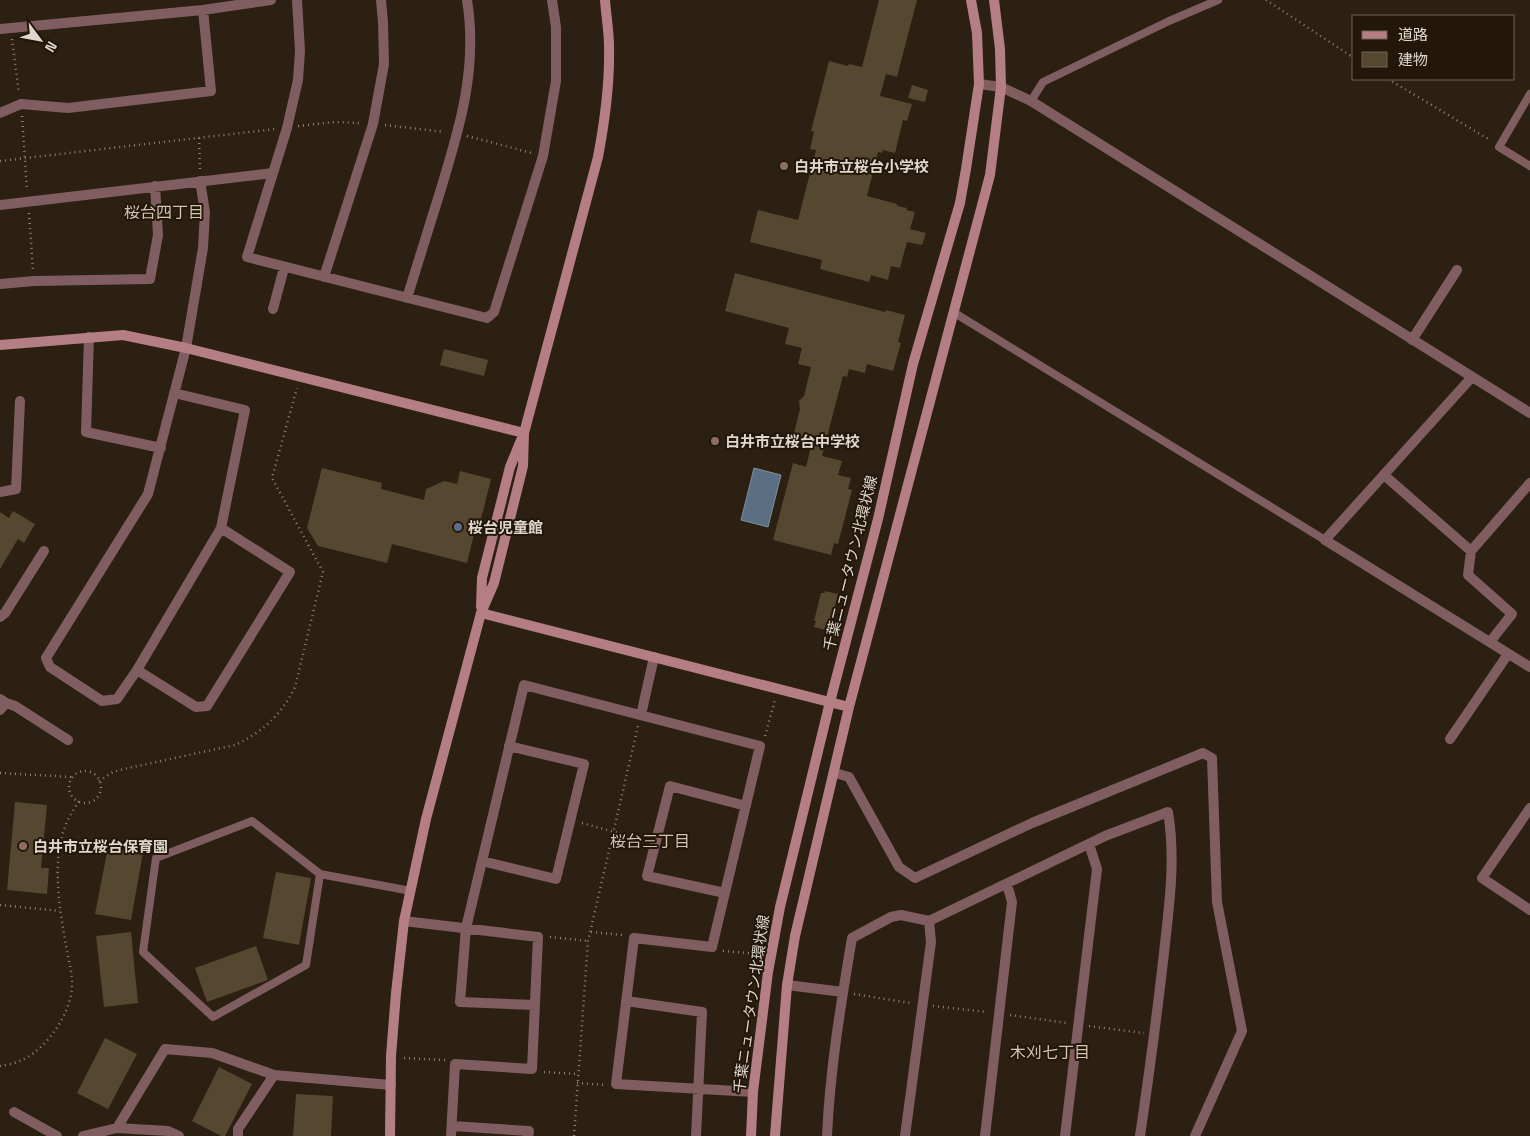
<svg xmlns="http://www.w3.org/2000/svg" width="1530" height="1136" viewBox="0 0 1530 1136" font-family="'Space Grotesk','Noto Sans JP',sans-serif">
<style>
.water{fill:#5a6f84;stroke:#828e9a}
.building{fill:#564730}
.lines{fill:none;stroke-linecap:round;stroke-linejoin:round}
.path{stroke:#8d8478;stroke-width:2.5;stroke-dasharray:1 4;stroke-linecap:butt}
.lane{stroke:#805d61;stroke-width:8}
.street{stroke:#805d61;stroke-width:10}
.secondary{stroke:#b57e85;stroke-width:10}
.education-dot{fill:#8d6e63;stroke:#221708;stroke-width:2}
.service-dot{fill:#5c6f8a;stroke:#221708;stroke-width:2}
.labels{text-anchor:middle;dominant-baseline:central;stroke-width:4;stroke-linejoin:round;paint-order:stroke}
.poi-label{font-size:15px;font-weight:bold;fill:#dfd7ce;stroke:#221708;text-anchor:start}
.street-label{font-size:15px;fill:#dfd7ce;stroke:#221708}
.neighbourhood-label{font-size:16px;fill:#d2c3b0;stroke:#221708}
</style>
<rect width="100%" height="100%" fill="#2b2011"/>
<path class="water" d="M754,468l27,7 -13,52 -27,-7z"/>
<path class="building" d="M879,0h38l-20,77 -11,-3 -6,22 32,8 -5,17 -4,-1 -8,33 -12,-3 -1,3 -4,-1 -11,44 30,8v2l10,2 -1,2 9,2 -5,17 16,4 -4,12 -15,-3 -7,26 -9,-2 -3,14 -17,-5 -2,7 -49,-13 2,-9 -72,-18 8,-32 40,10 18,-70 -6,-1 4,-17 -3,-1 18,-70 19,5 1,-2 13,3z
M912,85l16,5 -3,12 -17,-4z
M735,273l150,39 1,-2 19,5 -7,27 3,1 -8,28 -26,-7 -2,9 -16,-4 -2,8 -4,-1 -21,80 20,5 -4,14 13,3 -3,11 4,1 -14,54 -4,-1 -3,12 -58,-15 20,-77 13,4 6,-25 -19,-5 7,-28 -1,-8 5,-5 7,-29 -13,-3 4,-16 -17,-4 4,-16 -64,-17z
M444,349l44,11 -4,16 -44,-11z
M322,468l60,15 -1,6 43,11 2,-11 18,-8 13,3 3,-13 31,8 -11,44 -3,-1 -10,41 -75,-19 -5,19 -69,-17 -11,-18z
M13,511l22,13 -11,19 -6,-4 -18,30v-57l9,6z
M825,591l13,3 -8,31 -3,-1 -2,6 -11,-3 2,-6h-2l7,-28h3z
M15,802l32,3 -6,63h8l-2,26 -40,-4z
M108,847l35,6 -12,67 -36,-6z
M276,872l35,6 -12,67 -36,-7z
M131,932l7,71 -34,4 -8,-71z
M256,946l12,34 -61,22 -12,-34z
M105,1038l32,16 -29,55 -31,-16z
M219,1067l33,17 -27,52h-4l-29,-15z
M296,1094l37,2 -2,40h-38z"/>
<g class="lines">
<path class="path" d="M1266,0l88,58
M12,39l7,54
M1388,79l102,61
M22,116l5,74
M385,125l59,7
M298,126l36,-4 26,1
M467,136l65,17
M199,138l1,31
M0,161l275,-32
M29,213l4,57
M765,736l10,-36
M69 787a16 16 0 1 1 32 0a16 16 0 1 1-32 0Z
M0,773l72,4
M99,781l14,-9 11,-3 111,-24c28,-13 47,-31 60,-58l28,-115 -51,-94 25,-90
M582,823l62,17
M0,905l60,6
M591,932l32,3
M550,937l38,4
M723,951l36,3
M854,994l56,9
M933,1006l54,6
M1010,1015l57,8
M1089,1026l55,7
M404,1058l41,2
M0,1066c7,-1 16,-3 22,-6 25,-11 51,-49 50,-77 0,-12 -4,-25 -6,-37 -6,-36 -13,-75 -4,-110 3,-13 10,-24 17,-35
M544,1072l33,2
M577,1083l28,2
M574,1136l14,-195 50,-215"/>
<path class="lane" d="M1530,94l-31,53 31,19
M1031,101l12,-19 126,-61 49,-21
M953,312l372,228
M320,874l-14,91 -93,52 -70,-65 13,-94 96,-37 68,53 91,17"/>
<path class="street" d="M297,0l3,51 -2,29 -11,48 -40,129 240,61 7,-6 49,-156 13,-75v-54l-4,-27
M0,29l203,-19 68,-10
M979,84l22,3 30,14 499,312
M0,113l21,-9 47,4 143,-17 -8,-81
M0,205l273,-32
M324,277l49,-153 11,-60 -1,-42 -2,-22
M0,284l34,-3 116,-2 8,-44 -3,-49
M407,298c11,-36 22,-71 33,-106 20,-65 38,-124 27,-192
M273,309l11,-41
M89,337l-3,95 75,16
M1412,340l45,-70
M1472,377l-147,163 205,127
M174,393l71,17 -24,118 -84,142 -20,29 -15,2 -52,-34 -4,-9 102,-164 38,-146 17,-100 2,-36 -5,-31
M1384,475l87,76
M0,492l16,-3 4,-88
M0,617l5,-4 39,-62
M1490,642l22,-28 -44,-39 3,-24 59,-68
M137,670l59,37 11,-1 83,-134 -69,-44
M0,699l6,4 -6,7
M6,703l9,3 53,34
M641,715l13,-58
M1450,739l58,-85
M835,773l14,4 50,90 16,11 117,-55 171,-70 9,5 5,144 25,129 -47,105
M1530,808l-48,70 48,32
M482,861l74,18 28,-115 -75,-18
M725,893l-78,-17 23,-90 76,20
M404,921l134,16 -6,132 -77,-5 -4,72
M787,985l56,7
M626,1001l76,11 -6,124
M535,1005l-75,-3 6,-74 58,-243 236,61 -48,201 -78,-9 -18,146 137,8
M14,1112l43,24
M452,1126l77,5 -1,5
M117,1128l48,-79 47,4 62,22
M83,1136l34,-8 51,3 11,5
M238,1136v-7l36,-54 117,10
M827,1136c3,-67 14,-133 25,-198l39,-21 10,-2 28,6 176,-85 63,-24c8,48 1,94 -4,141 -7,62 -15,122 -24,183
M905,1136l26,-194 -2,-21
M985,1136l27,-234 -5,-18
M1065,1136l32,-267 -8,-25"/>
<path class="secondary" d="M0,345l123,-10 63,13 338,85
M481,607l1,-29 28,-111 14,-34 74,-276c7,-37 12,-74 11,-111 0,-15 -3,-31 -4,-46
M481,613l368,94
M390,1136l1,-80 5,-63 8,-72 22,-102 55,-206 13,-30 29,-117 1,-33
M751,1136l2,-44 15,-120 12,-65 50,-205 48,-183 35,-155 47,-161 6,-34 13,-85 -2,-51 -6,-33
M775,1136l12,-151 8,-49 54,-229 141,-532 11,-88 -1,-38 -6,-49"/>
</g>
<g class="education-dot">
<circle cx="784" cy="166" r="5"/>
<circle cx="715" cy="441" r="5"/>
<circle cx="23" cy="846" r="5"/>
</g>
<circle class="service-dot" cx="458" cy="527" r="5"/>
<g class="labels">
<g class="poi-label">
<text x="794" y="166">白井市立桜台小学校</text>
<text x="725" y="441">白井市立桜台中学校</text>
<text x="468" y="527">桜台児童館</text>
<text x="33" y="846">白井市立桜台保育園</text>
</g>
<g class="street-label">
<text transform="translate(850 563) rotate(-76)">千葉ニュータウン北環状線</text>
<text transform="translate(751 1004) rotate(-82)">千葉ニュータウン北環状線</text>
</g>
<g class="neighbourhood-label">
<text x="164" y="212">桜台四丁目</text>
<text x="650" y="841">桜台三丁目</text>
<text x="1050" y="1052">木刈七丁目</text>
</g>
</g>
<rect x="1352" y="15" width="162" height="65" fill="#221708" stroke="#6e6457"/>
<rect x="1362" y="31" width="25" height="8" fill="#b57e85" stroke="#6e6457"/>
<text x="1398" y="40" font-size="15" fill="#dfd7ce">道路</text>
<rect x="1362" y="52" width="25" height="15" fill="#564730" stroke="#6e6457"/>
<text x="1398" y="65" font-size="15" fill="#dfd7ce">建物</text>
<g transform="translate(40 40) rotate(122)" stroke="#221708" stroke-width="4" paint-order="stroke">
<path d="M0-4L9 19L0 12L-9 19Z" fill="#dfd7ce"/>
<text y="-8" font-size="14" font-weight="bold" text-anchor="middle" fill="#dfd7ce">N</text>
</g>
</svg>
